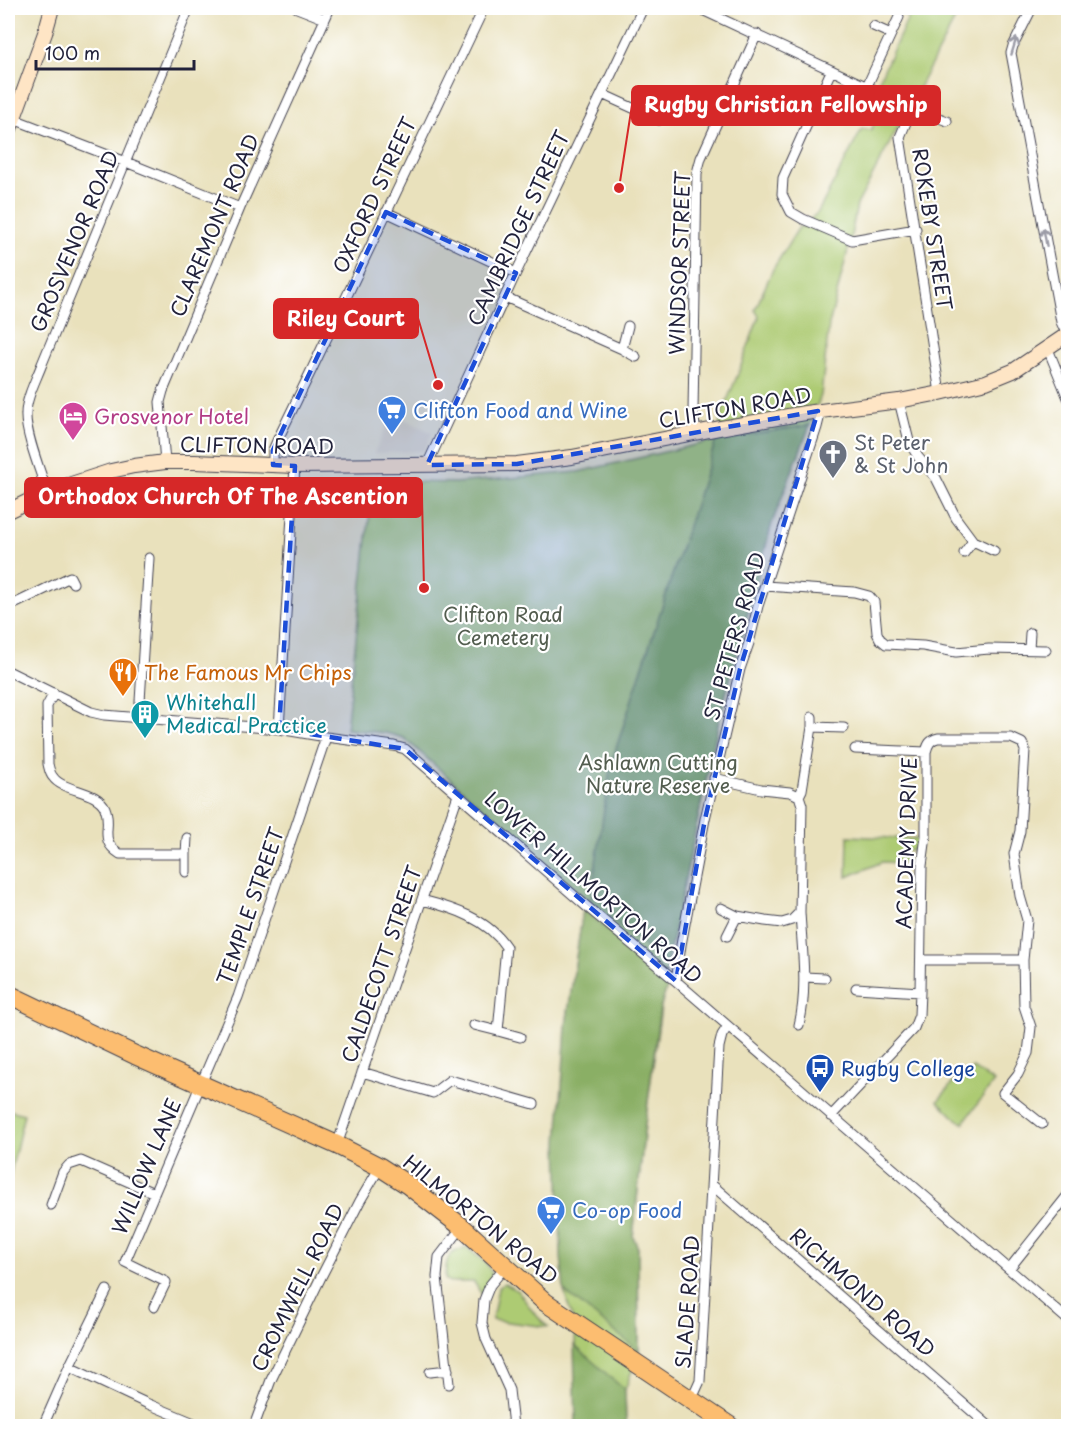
<svg xmlns="http://www.w3.org/2000/svg" width="1076" height="1434" viewBox="0 0 1076 1434" font-family="'Playpen Sans',sans-serif">
<style>
.built{fill:#ddd3b5}
.green{fill:#adcb73;stroke:#687657;stroke-width:1.5}
.forest{fill:#8aaf65;stroke:#566850;stroke-width:1.5}
.lines{fill:none;stroke-linecap:round;stroke-linejoin:round}
.street-casing{stroke:#403f4e;stroke-width:11}
.secondary-casing{stroke:#403f4e;stroke-width:16}
.highway-casing{stroke:#403f4e;stroke-width:20}
.street{stroke:#fff;stroke-width:9}
.secondary{stroke:#fee5c5;stroke-width:14}
.highway{stroke:#fcbd6f;stroke-width:18}
.oneway{stroke:#9c9ca7}
.marked{fill:#1d4ed8;fill-opacity:0.2;stroke:#1d4ed8;stroke-width:4.5;stroke-dasharray:12 8;stroke-linejoin:round}
.labels{text-anchor:middle;dominant-baseline:central;stroke-width:4.5;stroke-linejoin:round;paint-order:stroke}
.street-label{font-size:20px;fill:#22223b;stroke:#fff}
.shop-label{font-size:20px;fill:#366cbe;stroke:#fff;text-anchor:start}
.hotel-label{font-size:20px;fill:#b23c85;stroke:#fff;text-anchor:start}
.worship-label{font-size:20px;fill:#5b616d;stroke:#fff;text-anchor:start}
.park-label{font-size:20px;fill:#535d4f;stroke:#fff}
.food-label{font-size:20px;fill:#c56008;stroke:#fff;text-anchor:start}
.culture-label{font-size:20px;fill:#0d838f;stroke:#fff;text-anchor:start}
.transit-label{font-size:20px;fill:#164399;stroke:#fff;text-anchor:start}
.leader{fill:none;stroke:#d62828;stroke-width:2}
.callout-dot{fill:#d62828;stroke:#fff;stroke-width:2}
.callout{fill:#d62828;stroke:#d62828;stroke-width:2}
.callout-label{font-size:21px;text-anchor:middle;font-weight:bold;fill:#fff}
</style>
<rect width="100%" height="100%" fill="#fff"/>
<filter id="ink" filterUnits="userSpaceOnUse"><feTurbulence type="fractalNoise" baseFrequency=".0167" numOctaves="2"/><feDisplacementMap in="SourceGraphic" scale="12" xChannelSelector="R" yChannelSelector="G"/><feConvolveMatrix kernelMatrix="1 2 1 2 8 2 1 2 1" color-interpolation-filters="sRGB"/></filter>
<filter id="wash" filterUnits="userSpaceOnUse"><feTurbulence type="fractalNoise" baseFrequency=".008" numOctaves="4" result="noise"/><feDisplacementMap in="SourceGraphic" scale="24" xChannelSelector="R" yChannelSelector="G"/><feGaussianBlur stdDeviation="1.35" result="paint"/><feColorMatrix in="noise" values="0 0 0 0 0 0 0 0 0 0 0 0 0 0 0 0 0 1.4 0 .05"/><feComposite in="paint" operator="in"/></filter>
<g filter="url(#wash)">
<rect width="100%" height="100%" fill="#e9e1bc"/>
<path class="built" d="M393,413l39,20 -8,18 -50,2z"/>
<path class="green" d="M902,8h59l-104,197 -8,41 -20,79 -8,70 -11,30 -38,98 -53,197 -52,244 -22,160 -12,113 5,11 1,103 -14,39 1,36h-50l-1,-99 -11,-36 2,-265 17,-116 7,-8 -186,-164 -18,-5 -40,-4 25,-227h6l1,-21 77,2 123,-11 138,-32 7,-30 15,-36 21,-58 -4,-6 18,-41 26,-42h3l16,-15 44,-83 9,1 14,-29 3,-13 -10,-6 30,-64 -8,-6z
M848,836l69,3 -1,11h-11l-1,13 -22,-1 -35,15z
M973,1068l21,14 -31,41 -10,-7 -15,-15 21,-26 7,3z
M8,1110l16,4 -16,71z
M467,1248l19,15 6,11 -10,21 -8,-13h-24l-5,-3c1,-18 1,-28 22,-31z
M504,1283l14,8 16,22 14,14 -56,-7 6,-32z"/>
<path class="forest" d="M810,425l-38,98 -53,197 -52,244 -77,-62 21,-138 105,-324z
M583,910l86,72 -9,26 -15,116 -12,113 5,11 1,103 -75,-60 -3,-35 -3,-113 8,-117z
M574,1345l51,45 1,36h-50z"/>
</g>
<g filter="url(#ink)">
<g class="lines">
<g class="street-casing">
<path id="street" d="M297,8l28,11
M698,8l189,88
M1032,8l-19,38 -2,7 50,269 6,13
M873,26l18,8
M831,71l-48,107 -1,16 9,18 12,7 49,21 64,-11
M867,86l32,-69
M602,94l57,26
M11,118l115,44 114,46
M386,212l130,61
M505,297l117,52 14,8
M622,349l6,-23
M1048,349l20,49
M940,393l-40,-256 10,-24 3,-4h4l30,12
M899,401l10,40 9,16 18,21 20,40 17,23 21,10
M696,433l-3,-21 4,-239 4,-15 56,-124
M165,462l-5,-60 3,-11 77,-183 90,-200
M273,465v-15l4,-9 35,-72 172,-361
M427,465l89,-192 127,-265
M47,492c-6,-19 -22,-59 -21,-78 0,-16 10,-34 16,-50l147,-356
M964,553l9,-12
M765,586l89,6 15,4 5,6 3,31 3,6 6,5 37,2 33,6 33,-3 57,1
M8,607l62,-30 3,6
M1029,649l1,-16
M8,671l83,41 13,3 175,14 47,8 68,9 11,3 181,157 90,75 392,339
M54,693l-7,13 1,58c1,4 2,10 5,13 10,15 45,13 52,31 8,20 -8,31 15,46h66l1,-16
M139,717l10,-159
M812,727l32,1
M279,729l16,-263
M855,749l71,3
M714,778l47,11 29,3 9,4 3,9 -2,107 -8,8 -10,3 -17,-2 -28,-5 -16,-8
M799,796l3,-6 10,-63v-10
M186,872v-18
M422,900c31,8 66,19 84,47l-8,84 22,6
M727,936l10,-20
M921,960h102
M804,977l21,1
M676,981l5,-36 24,-126 35,-150 9,-26 9,-37 59,-179 2,-8 -1,-8
M856,988l64,4
M474,1025l24,6
M799,1025c9,-36 3,-76 1,-113
M362,1072l71,21 17,-13 84,24
M831,1116l83,-88 5,-13 1,-23 2,-126 4,-30v-84c2,-8 4,-12 12,-14h73l11,5 3,7 -5,81 -6,23 6,42 7,24 -4,40 1,46 7,21 -3,26 -10,21 -15,19 39,31
M337,1145l121,-350
M712,1185l277,241
M51,1205l12,-33 6,-7 12,-4 73,32
M505,1267l-15,18 -6,15 -2,23 4,16 23,51 4,36
M1009,1269l59,-74
M107,1290l-38,77 77,36 55,23
M154,1307l12,-25 -41,-20 113,-265 88,-260
M430,1372l18,-2
M449,1384l-12,-107 2,-20 23,-30
M691,1401l9,-20 19,-334 3,-12 6,-9
M43,1426l26,-59
M254,1426l17,-46 49,-101 40,-78 20,-34"/>
</g>
<g class="secondary-casing">
<path id="secondary" d="M8,134l37,-101 7,-25
M8,511l39,-19 64,-21 23,-5 31,-4h30l100,4 222,-2 55,-7 148,-29 85,-15 94,-12 41,-8 46,-11 27,-11 55,-37"/>
</g>
<g class="highway-casing">
<path id="highway" d="M8,994l127,61 202,90 43,22 28,18 54,42 83,75 185,124"/>
</g>
<use href="#street" class="street"/>
<use href="#secondary" class="secondary"/>
<use href="#highway" class="highway"/>
</g>
<defs><path id="oneway-shaft" d="M-6 0H5M1.5-3L5.5 0L1.5 3" fill="none" stroke-width="1.6" stroke-linecap="round" stroke-linejoin="round" transform="scale(1.5)"/></defs>
<g class="oneway">
<use href="#oneway-shaft" transform="translate(1014 46) rotate(-73)"/>
<use href="#oneway-shaft" transform="translate(1045 237) rotate(-100)"/>
</g>
</g>
<path class="marked" d="M386,212l130,61 -89,192 90,-1 301,-53 -78,258 -35,150 -29,162 -271,-232 -126,-20 16,-263 -22,-1v-15z"/>
<defs>
<g id="supermarket-pin" transform="scale(1.5)"><path d="M0 17L-7.5 6A9.5 9.5 0 1 1 7.5 6Z" fill="#3f7fe0" stroke="#fff"/><path d="M-6-5.5h2.5l.6 2H6L4.5 2H-2.5L-4.4-4H-6ZM-1.5 3.2a1.3 1.3 0 1 0 .1 0ZM3 3.2a1.3 1.3 0 1 0 .1 0Z" fill="#fff"/></g>
<g id="hotel-pin" transform="scale(1.5)"><path d="M0 17L-7.5 6A9.5 9.5 0 1 1 7.5 6Z" fill="#d1479c" stroke="#fff"/><path d="M-6-4.5h1.5V1H6V5H4.5V3h-9V5H-6ZM-4 0a1.8 1.8 0 1 1 3.6 0ZM.5 0V-2.5h3Q6-2.5 6 0Z" fill="#fff"/></g>
<g id="church-pin" transform="scale(1.5)"><path d="M0 17L-7.5 6A9.5 9.5 0 1 1 7.5 6Z" fill="#6b7280" stroke="#fff"/><path d="M-1.2-6h2.4v3.5h3.3v2.4h-3.3V6h-2.4V-.1h-3.3v-2.4h3.3Z" fill="#fff"/></g>
<g id="restaurant-pin" transform="scale(1.5)"><path d="M0 17L-7.5 6A9.5 9.5 0 1 1 7.5 6Z" fill="#e8710a" stroke="#fff"/><path d="M-5-6h1v4h1v-4h1v4h1v-4h1v5L-1.5 .5V6h-2V.5L-5-1ZM5-6V6H3V1.5H1.5Q1.5-4 5-6Z" fill="#fff"/></g>
<g id="building-pin" transform="scale(1.5)"><path d="M0 17L-7.5 6A9.5 9.5 0 1 1 7.5 6Z" fill="#0f9aa8" stroke="#fff"/><path d="M-4-6H4V6H1V3H-1V6H-4ZM-2.5-4.3h1.7v1.8h-1.7ZM.8-4.3h1.7v1.8H.8ZM-2.5-1h1.7V.8h-1.7ZM.8-1h1.7V.8H.8Z" fill="#fff"/></g>
<g id="bus-pin" transform="scale(1.5)"><path d="M0 17L-7.5 6A9.5 9.5 0 1 1 7.5 6Z" fill="#1a4fb4" stroke="#fff"/><path d="M-5-6H5V4H4V6H2V4H-2V6H-4V4H-5ZM-3.5-4V0h7V-4ZM-3.5 1.2v1.5H-2V1.2ZM2 1.2v1.5H3.5V1.2Z" fill="#fff"/></g>
</defs>
<g fill-rule="evenodd">
<use href="#supermarket-pin" x="392" y="410"/>
<use href="#hotel-pin" x="73" y="416"/>
<use href="#church-pin" x="833" y="454"/>
<use href="#restaurant-pin" x="123" y="672"/>
<use href="#building-pin" x="145" y="714"/>
<use href="#bus-pin" x="820" y="1068"/>
<use href="#supermarket-pin" x="551" y="1210"/>
</g>
<g class="labels">
<g class="street-label">
<text transform="translate(374 195) rotate(-65)">OXFORD STREET</text>
<text transform="translate(214 225) rotate(-67)">CLAREMONT ROAD</text>
<text transform="translate(518 228) rotate(-65)">CAMBRIDGE STREET</text>
<text transform="translate(933 229) rotate(81)">ROKEBY STREET</text>
<text transform="translate(74 241) rotate(-67)">GROSVENOR ROAD</text>
<text transform="translate(679 263) rotate(-88)">WINDSOR STREET</text>
<text transform="translate(735 407) rotate(-10)">CLIFTON ROAD</text>
<text transform="translate(257 445) rotate(1)">CLIFTON ROAD</text>
<text transform="translate(734 636) rotate(-74)">ST PETERS ROAD</text>
<text transform="translate(906 843) rotate(-88)">ACADEMY DRIVE</text>
<text transform="translate(594 887) rotate(41)">LOWER HILLMORTON ROAD</text>
<text transform="translate(250 906) rotate(-71)">TEMPLE STREET</text>
<text transform="translate(381 964) rotate(-71)">CALDECOTT STREET</text>
<text transform="translate(146 1166) rotate(-67)">WILLOW LANE</text>
<text transform="translate(481 1219) rotate(39)">HILMORTON ROAD</text>
<text transform="translate(297 1287) rotate(-64)">CROMWELL ROAD</text>
<text transform="translate(863 1292) rotate(41)">RICHMOND ROAD</text>
<text transform="translate(687 1302) rotate(-86)">SLADE ROAD</text>
</g>
<g class="shop-label">
<text x="413" y="410">Clifton Food and Wine</text>
<text x="572" y="1210">Co-op Food</text>
</g>
<g class="hotel-label">
<text x="94" y="416">Grosvenor Hotel</text>
</g>
<g class="worship-label">
<text x="854" y="442">St Peter<tspan x="854" dy="23">&amp; St John</tspan></text>
</g>
<g class="park-label">
<text x="503" y="614">Clifton Road<tspan x="503" dy="23">Cemetery</tspan></text>
<text x="658" y="762">Ashlawn Cutting<tspan x="658" dy="23">Nature Reserve</tspan></text>
</g>
<g class="food-label">
<text x="144" y="672">The Famous Mr Chips</text>
</g>
<g class="culture-label">
<text x="166" y="702">Whitehall<tspan x="166" dy="23">Medical Practice</tspan></text>
</g>
<g class="transit-label">
<text x="841" y="1068">Rugby College</text>
</g>
</g>
<path class="leader" d="M619 188L632 105M438 385L418 318M424 588L422 497"/>
<g class="callout-dot">
<circle cx="619" cy="188" r="6"/>
<circle cx="438" cy="385" r="6"/>
<circle cx="424" cy="588" r="6"/>
</g>
<g class="callout">
<rect x="632" y="86" width="308" height="39" rx="6"/>
<rect x="274" y="299" width="144" height="39" rx="6"/>
<rect x="25" y="478" width="397" height="39" rx="6"/>
</g>
<g class="callout-label">
<text x="786" y="112">Rugby Christian Fellowship</text>
<text x="346" y="326">Riley Court</text>
<text x="223" y="504">Orthodox Church Of The Ascention</text>
</g>
<rect width="1076" height="1434" fill="none" stroke="#fff" stroke-width="30"/>
<path d="M36 60v9h158v-9" fill="none" stroke="#22223b" stroke-width="3"/>
<text x="45" y="60" font-size="18" fill="#22223b" stroke="#ffffff" stroke-width="4.5" paint-order="stroke">100 m</text>
</svg>
